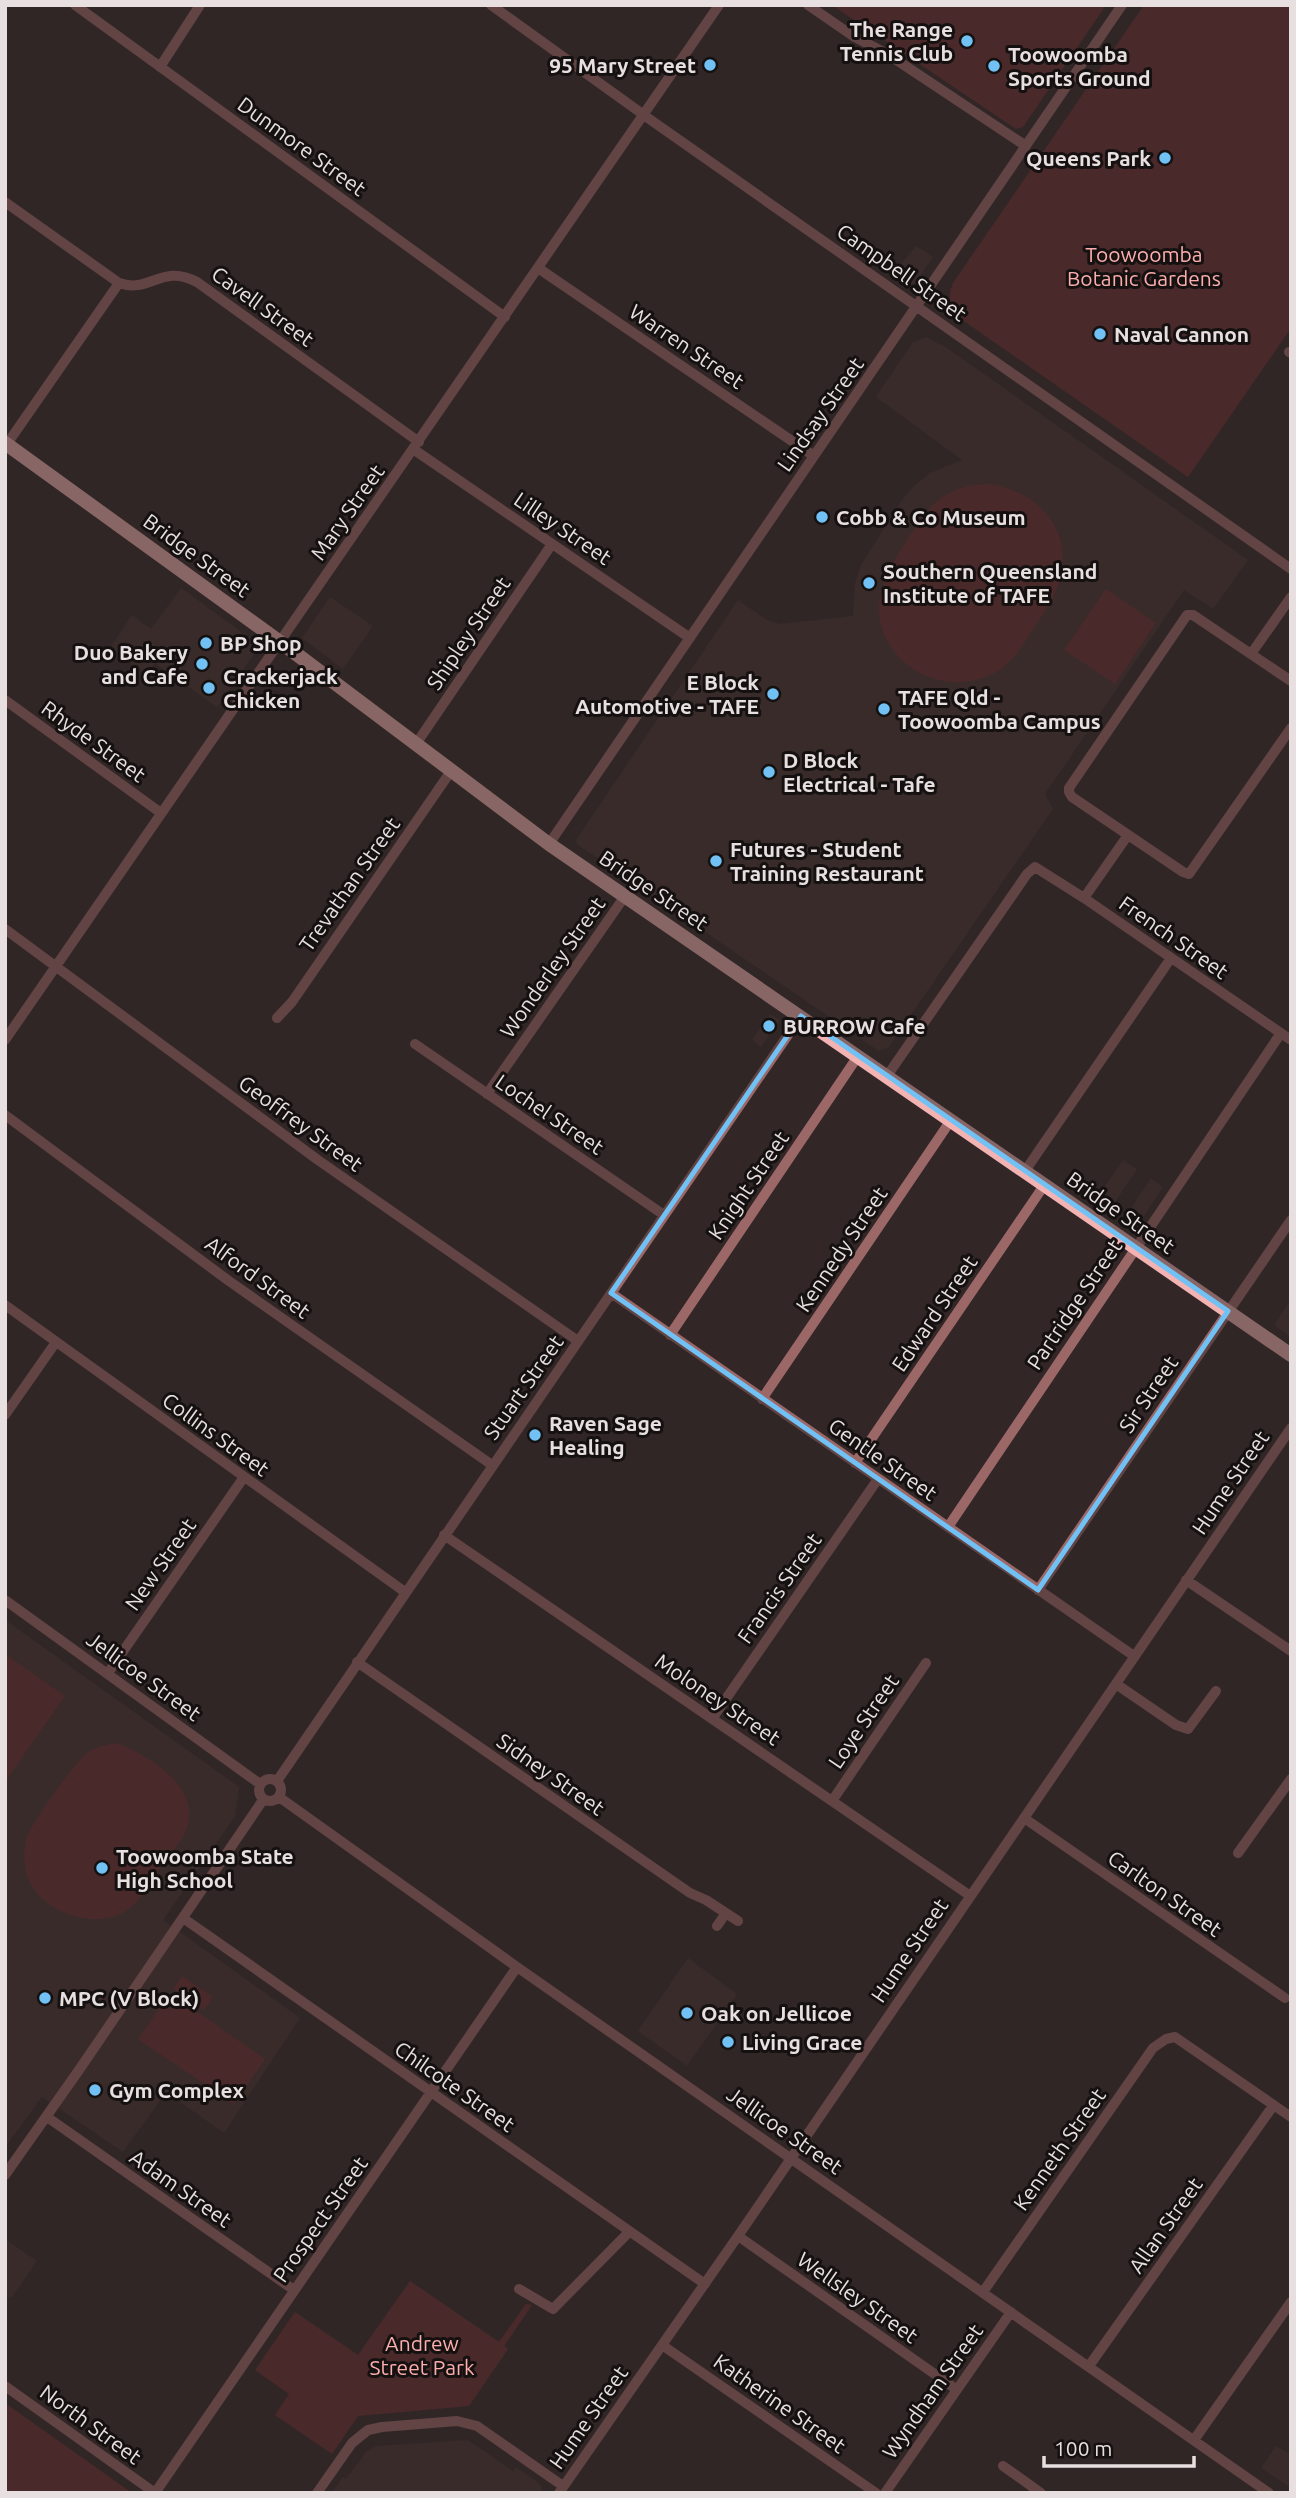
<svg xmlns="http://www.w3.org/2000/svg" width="1296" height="2498" viewBox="0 0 1296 2498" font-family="Ubuntu,sans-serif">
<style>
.built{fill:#423130}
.green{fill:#682e2f}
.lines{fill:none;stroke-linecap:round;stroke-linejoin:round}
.minor{stroke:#9b6867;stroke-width:10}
.major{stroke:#f2b3b2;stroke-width:14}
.marked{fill:none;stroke:#71c1f5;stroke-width:5;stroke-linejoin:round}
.poi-dot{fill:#71c1f5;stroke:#161111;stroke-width:2.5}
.labels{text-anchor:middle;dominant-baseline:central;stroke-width:6;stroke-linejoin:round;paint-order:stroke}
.poi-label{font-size:21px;font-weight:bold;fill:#e8e0e0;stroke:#161111;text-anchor:start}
.street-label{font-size:21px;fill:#e8e0e0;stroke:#161111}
.park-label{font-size:21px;fill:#fcaead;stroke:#161111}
</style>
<rect width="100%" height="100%" fill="#322626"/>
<path class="built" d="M916,246l17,11 -19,28 -19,-14z
M926,337l21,11 301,212 -35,49 -29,-19 -139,204 8,15 -165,239 -9,3 -302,-207 -1,-4 162,-240 29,20 13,4 73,-8 2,-32 6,-19 40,-64 13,-15 16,-13 32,-13 -86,-63 37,-55z
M181,588l74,54 2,8 -40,57 -62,-44 -8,11 -37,-26 22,-33 19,14z
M330,597l43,29 -30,43 -41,-31z
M770,1014l10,6 -19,27 -9,-7z
M1123,1160l14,9 -28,42 -14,-10z
M1151,1178l12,9 -28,42 -12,-9z
M1290,1301l1,1v35l-17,-12z
M5,1620l234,167 -4,29 -72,104 137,98 -76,115 -58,-41 -43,60 -81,-55 -37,50z
M688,1958l49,36 -50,72 -49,-35z
M5,2239l32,22 -26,37 -6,-3z
M468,2440l45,31 3,-4 23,16 3,6 -2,4h-208l11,-16 3,2 20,-27 10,-6z
M1276,2446l15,9v33l-30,-20z"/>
<path class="green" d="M832,5h274l-83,122 -7,2z
M1144,5h147v323l-103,149 -227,-158c-12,-11 -14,-21 -8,-36z
M987,484c48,5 87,44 73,95 -4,18 -15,32 -25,47 -8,12 -15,25 -25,35 -33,33 -89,26 -116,-10 -30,-40 -9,-77 14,-113 11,-16 21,-33 38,-43 13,-8 26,-10 41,-11z
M1106,589l50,34 -41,61 -51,-34z
M5,1654l60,42 -60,86z
M117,1743c30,12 82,42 71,82 -4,14 -17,28 -26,40 -10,15 -21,37 -36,46 -32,20 -87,1 -99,-35 -3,-11 -4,-25 -1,-37 4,-14 49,-77 61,-86 10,-7 19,-8 30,-10z
M182,1976l31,21 -9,13 -31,-21z
M170,1993l95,66 -31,45 -96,-65z
M410,2281l89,61 27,-38 6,1 -28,41 4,3 -39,57 -111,10 -26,38 -57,-39 14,-21 -34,-24 40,-58 63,43z
M5,2403l127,90h-127z"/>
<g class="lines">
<path class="minor" d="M75,5l430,312
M491,5l164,118 636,446
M808,5l45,31 36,19 137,91
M160,67l40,-62
M5,202l114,81c32,11 42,-20 78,-1l222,160
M538,268l276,188
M1289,352l2,1
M7,444l112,-161
M413,449l277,189
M1251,654l40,-57
M1291,681l-98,-66h-6l-118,173v4l3,5 111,75 6,2 102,-146
M5,700l156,113
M416,744l136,-200
M549,844l573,-839
M1084,898l44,-63
M5,929l313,231 260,181
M277,1018l15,-16 159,-231
M5,1040l714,-1035
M415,1044l249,171
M887,1076l140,-202 8,-7 49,31 207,142
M487,1094l138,-198
M5,1115l224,166 263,184
M1025,1171l146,-213
M611,1293l523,363
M5,1305l400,287
M670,1335l188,-279
M762,1399l189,-279
M5,1415l51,-73
M855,1463l190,-279
M948,1527l333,-494
M444,1535l525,360
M1186,1580l105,71
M1038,1590l253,-370
M5,1600l255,184
M357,1662l333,231 16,7 32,21
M108,1673l136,-196
M1116,1684l60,41 12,4 28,-38
M712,1719l166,-240
M259 1790a11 11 0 1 1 22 0a11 11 0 1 1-22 0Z
M277,1781l524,-765
M279,1797l238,170 752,526
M832,1801l94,-138
M1024,1818l261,180
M1238,1853l53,-74
M183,1918l522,366
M717,1926l9,-13
M47,2117l247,173
M5,2175l74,-105 184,-270
M738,2236l218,153
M519,2289l34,20 76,-77
M983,2292l170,-244 13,-9 9,-2 116,80
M662,2345l214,148
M1089,2366l184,-260
M5,2386l150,107
M1194,2440l97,-138
M1003,2466l38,27
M155,2493l362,-526
M317,2493l35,-50 16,-13 14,-3 75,-6 20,5 86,60
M559,2493l179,-257 553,-808
M885,2493l126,-181"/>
<path class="major" d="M5,443l286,207 258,194 742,511"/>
</g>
<path d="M0 0H1296V2498H0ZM801,1016l427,295 -190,279 -427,-297z" fill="#322626" fill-opacity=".55" fill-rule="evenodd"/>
<path class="marked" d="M801,1016l427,295 -190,279 -427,-297z"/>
<g class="poi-dot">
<circle cx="967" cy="41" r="7"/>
<circle cx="710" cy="65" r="7"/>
<circle cx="994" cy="66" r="7"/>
<circle cx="1165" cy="158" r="7"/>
<circle cx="1100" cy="334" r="7"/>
<circle cx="822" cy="517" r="7"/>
<circle cx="869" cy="583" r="7"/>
<circle cx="206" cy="643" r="7"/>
<circle cx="202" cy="664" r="7"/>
<circle cx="209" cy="688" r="7"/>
<circle cx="773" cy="694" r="7"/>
<circle cx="884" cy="709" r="7"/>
<circle cx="769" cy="772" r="7"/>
<circle cx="716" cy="861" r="7"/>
<circle cx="769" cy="1026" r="7"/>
<circle cx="535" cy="1435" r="7"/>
<circle cx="102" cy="1868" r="7"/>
<circle cx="45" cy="1998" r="7"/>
<circle cx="687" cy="2013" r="7"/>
<circle cx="728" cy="2042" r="7"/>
<circle cx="95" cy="2090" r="7"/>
</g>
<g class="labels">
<g class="poi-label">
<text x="953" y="29" text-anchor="end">The Range<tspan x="953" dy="24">Tennis Club</tspan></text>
<text x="1008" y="54">Toowoomba<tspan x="1008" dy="24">Sports Ground</tspan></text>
<text x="696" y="65" text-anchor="end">95 Mary Street</text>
<text x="1151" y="158" text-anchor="end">Queens Park</text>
<text x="1114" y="334">Naval Cannon</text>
<text x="836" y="517">Cobb &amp; Co Museum</text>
<text x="883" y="571">Southern Queensland<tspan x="883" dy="24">Institute of TAFE</tspan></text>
<text x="220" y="643">BP Shop</text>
<text x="188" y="652" text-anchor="end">Duo Bakery<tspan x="188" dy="24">and Cafe</tspan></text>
<text x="223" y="676">Crackerjack<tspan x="223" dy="24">Chicken</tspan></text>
<text x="759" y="682" text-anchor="end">E Block<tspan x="759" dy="24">Automotive - TAFE</tspan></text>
<text x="898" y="697">TAFE Qld -<tspan x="898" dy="24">Toowoomba Campus</tspan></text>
<text x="783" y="760">D Block<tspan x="783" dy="24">Electrical - Tafe</tspan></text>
<text x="730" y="849">Futures - Student<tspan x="730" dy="24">Training Restaurant</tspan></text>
<text x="783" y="1026">BURROW Cafe</text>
<text x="549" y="1423">Raven Sage<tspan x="549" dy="24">Healing</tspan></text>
<text x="116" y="1856">Toowoomba State<tspan x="116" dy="24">High School</tspan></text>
<text x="59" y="1998">MPC (V Block)</text>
<text x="701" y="2013">Oak on Jellicoe</text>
<text x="742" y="2042">Living Grace</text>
<text x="109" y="2090">Gym Complex</text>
</g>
<g class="street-label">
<text transform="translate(302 146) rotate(36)">Dunmore Street</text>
<text transform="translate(902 272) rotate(35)">Campbell Street</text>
<text transform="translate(263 306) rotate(36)">Cavell Street</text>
<text transform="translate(687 346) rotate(34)">Warren Street</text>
<text transform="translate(820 414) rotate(-55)">Lindsay Street</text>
<text transform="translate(347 512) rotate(-55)">Mary Street</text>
<text transform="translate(563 528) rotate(34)">Lilley Street</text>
<text transform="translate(197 555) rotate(36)">Bridge Street</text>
<text transform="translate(468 633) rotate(-56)">Shipley Street</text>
<text transform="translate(94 741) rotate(36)">Rhyde Street</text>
<text transform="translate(349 884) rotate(-55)">Trevathan Street</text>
<text transform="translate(654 890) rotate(34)">Bridge Street</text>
<text transform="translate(1174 937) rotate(35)">French Street</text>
<text transform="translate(552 967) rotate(-55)">Wonderley Street</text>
<text transform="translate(550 1114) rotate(34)">Lochel Street</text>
<text transform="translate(301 1123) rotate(36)">Geoffrey Street</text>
<text transform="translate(748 1185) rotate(-56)">Knight Street</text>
<text transform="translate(1121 1212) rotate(35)">Bridge Street</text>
<text transform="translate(841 1249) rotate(-56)">Kennedy Street</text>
<text transform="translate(258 1277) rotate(36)">Alford Street</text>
<text transform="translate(1074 1304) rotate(-56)">Partridge Street</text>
<text transform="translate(934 1313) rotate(-56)">Edward Street</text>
<text transform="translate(523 1387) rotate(-55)">Stuart Street</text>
<text transform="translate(1148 1394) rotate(-56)">Sir Street</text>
<text transform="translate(216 1434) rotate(36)">Collins Street</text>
<text transform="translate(883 1459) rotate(35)">Gentle Street</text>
<text transform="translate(1230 1482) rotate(-56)">Hume Street</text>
<text transform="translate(160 1564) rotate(-55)">New Street</text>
<text transform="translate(779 1588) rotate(-55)">Francis Street</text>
<text transform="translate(144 1676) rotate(36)">Jellicoe Street</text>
<text transform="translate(718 1699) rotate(34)">Moloney Street</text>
<text transform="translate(863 1721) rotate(-56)">Loye Street</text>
<text transform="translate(551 1774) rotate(35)">Sidney Street</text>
<text transform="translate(1165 1893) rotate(35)">Carlton Street</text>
<text transform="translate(909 1950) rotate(-56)">Hume Street</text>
<text transform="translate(455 2086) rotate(35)">Chilcote Street</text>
<text transform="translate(785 2130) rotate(35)">Jellicoe Street</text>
<text transform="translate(1059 2149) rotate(-55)">Kenneth Street</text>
<text transform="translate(181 2188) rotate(35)">Adam Street</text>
<text transform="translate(320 2219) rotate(-55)">Prospect Street</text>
<text transform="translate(1165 2225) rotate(-55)">Allan Street</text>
<text transform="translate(858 2297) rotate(35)">Wellsley Street</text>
<text transform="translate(932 2391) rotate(-55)">Wyndham Street</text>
<text transform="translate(780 2403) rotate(35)">Katherine Street</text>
<text transform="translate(588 2417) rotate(-55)">Hume Street</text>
<text transform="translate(91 2424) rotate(36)">North Street</text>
</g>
<g class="park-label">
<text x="1144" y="254">Toowoomba<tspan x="1144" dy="24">Botanic Gardens</tspan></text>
<text x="422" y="2343">Andrew<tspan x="422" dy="24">Street Park</tspan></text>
</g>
</g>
<rect width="1296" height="2498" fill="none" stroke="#e8e0e0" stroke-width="14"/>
<path d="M1044 2456v10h150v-10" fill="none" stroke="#e8e0e0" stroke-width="3.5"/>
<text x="1054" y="2456" font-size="21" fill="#e8e0e0" stroke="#161111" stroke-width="5" paint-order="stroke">100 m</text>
</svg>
